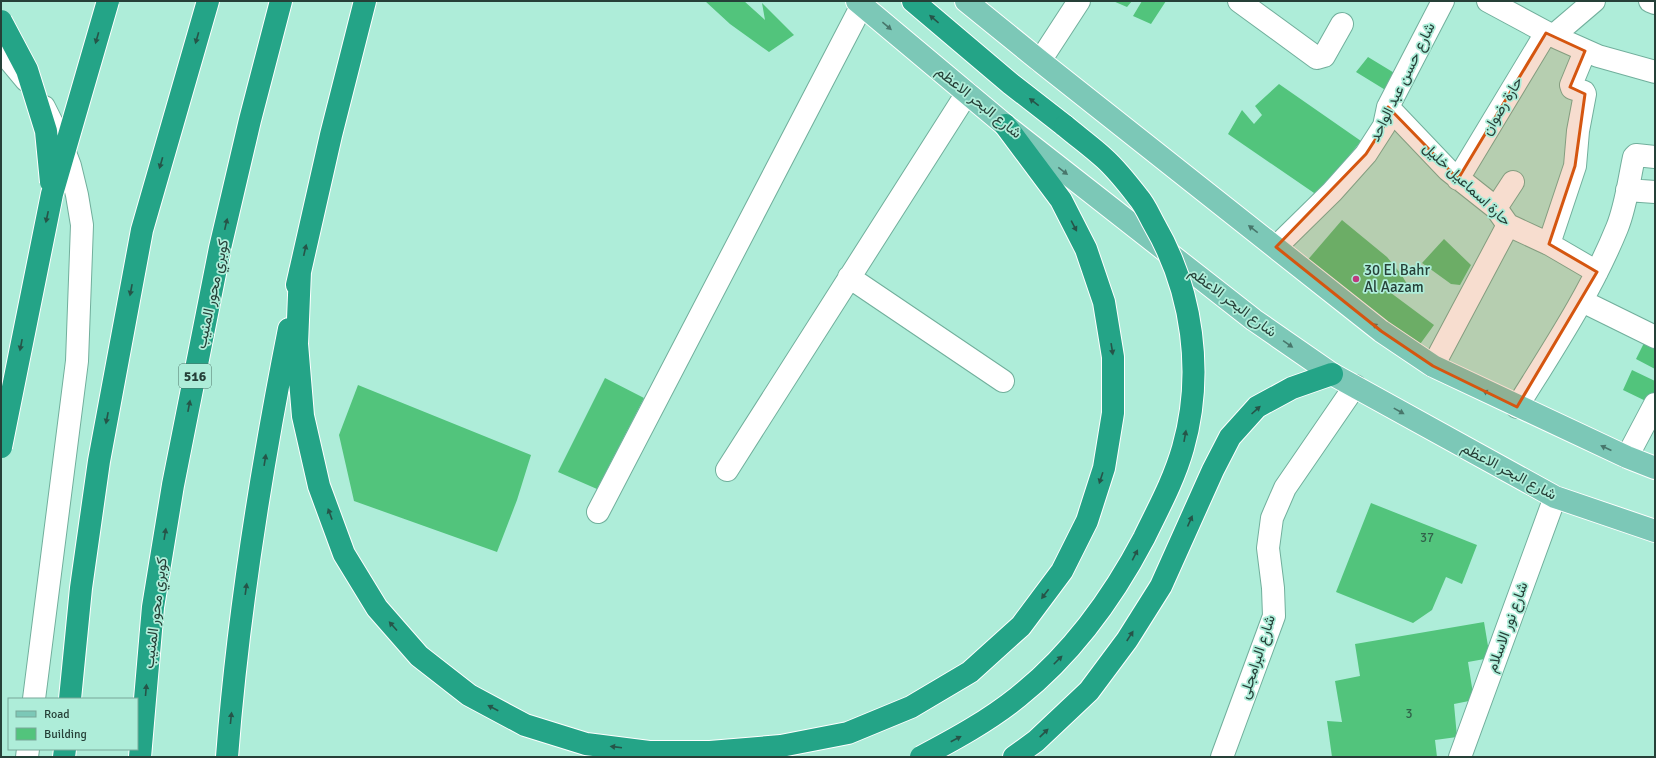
<svg xmlns="http://www.w3.org/2000/svg" width="1656" height="758" viewBox="0 0 1656 758" font-family="Signika,Vazirmatn,sans-serif">
<style>
.building{fill:#52c47c}
.lines{fill:none;stroke-linecap:round;stroke-linejoin:round}
.minor-casing{stroke:#71af9c;stroke-width:24}
.major-casing{stroke:#fff;stroke-width:24}
.highway-casing{stroke:#fff;stroke-width:24}
.minor{stroke:#fff;stroke-width:22}
.major{stroke:#7cc8b7;stroke-width:22}
.highway{stroke:#24a487;stroke-width:22}
.highway-bridge-casing{stroke:#fff;stroke-width:24;stroke-linecap:butt}
.highway-bridge{stroke:#24a487;stroke-width:22}
.oneway{fill:#265448}
.oneway2{fill:#48766b}
.marked{fill:#d55610;fill-opacity:0.2;stroke:#d55610;stroke-width:3;stroke-linejoin:round}
.poi-dot{fill:#be3a7e;stroke:#aeedd9;stroke-width:1.5}
.labels{text-anchor:middle;dominant-baseline:central;stroke-width:3.5;stroke-linejoin:round;paint-order:stroke}
.number-label{font-size:13px;fill:#316149}
.shield{fill:#aeedd9;stroke:#4f7468;stroke-width:1}
.shield-label{font-size:14px;font-weight:bold;fill:#264038}
.street-label{font-size:15px;fill:#264038;stroke:#aeedd9}
.poi-label{font-size:15px;fill:#264038;stroke:#aeedd9;text-anchor:start}
</style>
<rect width="100%" height="100%" fill="#aeedd9"/>
<path class="building" d="M705,1h39l21,19 -3,-17 32,32 -25,17 -39,-28z
M1113,1h19l-5,6z
M1142,1h24l-15,23 -18,-8z
M1368,57l28,17 -9,17 -31,-19z
M1279,84l82,57 -44,54 -89,-61 14,-24 12,14 8,-9 -7,-9z
M1342,220l45,37 14,17 6,10 -16,9 43,32 -16,22 -43,-32 -18,12 -58,-57z
M1444,239l27,26 -11,20 -9,-1 -29,-21z
M1644,343l11,5v21l-19,-10z
M1632,370l23,11v17l-3,6 -29,-14z
M605,378l39,20 -47,91 -39,-17z
M358,385l173,70 -14,45 -20,52 -143,-51 -15,-66z
M1371,503l106,42 -15,39 -16,-7 -14,33 -19,13 -77,-31z
M1484,622l6,36 -22,4 6,38 -20,4 3,33 -22,3 2,17h-105l-5,-36 15,1 -7,-41 25,-5 -5,-32z"/>
<g class="lines">
<g class="minor-casing">
<path id="minor" d="M1239,1l78,57 7,-2 18,-32
M1488,1l65,35 41,-35
M1650,1l5,2
M1553,36l45,20 57,16
M1,50l25,30
M1040,61l39,-60
M1388,107l60,63 48,38 12,17 41,19 48,28
M1458,179l88,-146
M1627,190l28,2
M1496,208l17,-26
M1549,244l26,-78 3,-35 7,-37 -1,-2 -12,-4 -1,-3 14,-34
M1276,247l56,-55 34,-38 18,-28 4,-19 55,-106
M849,277l154,104
M1582,301l73,36
M1433,366l75,-141
M1517,407c36,-58 74,-115 100,-179 9,-22 12,-48 17,-71l2,-2 19,2
M1627,457l28,-53
M727,470l240,-377
M598,512l264,-507
M34,699l43,-338 5,-136 -5,-30 -7,-29 -11,-29 -15,-30
M27,757l1,-8
M1222,757l52,-141 -1,-28 -5,-40 4,-30 13,-30 70,-102
M1460,757l95,-260"/>
</g>
<g class="major-casing">
<path id="major" d="M857,1l148,124 249,195 78,54 223,123 100,34
M966,1l74,60 341,270 52,35 194,91 28,11"/>
</g>
<g class="highway-casing">
<path id="highway" d="M913,1l98,83 54,42
M300,271l-3,73 6,72 16,70 25,68 33,54 42,48 50,39 56,30 61,19 63,8h61l71,-6 67,-13 63,-26 59,-35 51,-46 41,-55 25,-50 17,-53 9,-55v-56l-9,-55 -18,-53 -25,-49 -56,-75
M297,285l34,-150 34,-134
M70,699l11,-111 18,-127 43,-231 66,-229
M64,757l1,-8
M140,757l13,-150 20,-122 47,-237 30,-128 31,-119
M227,757c11,-144 34,-287 62,-428
M1014,757l22,-16 53,-50 38,-51 34,-54 52,-116 17,-33 27,-30 35,-19 40,-14"/>
</g>
<use href="#minor" class="minor"/>
<use href="#major" class="major"/>
<use href="#highway" class="highway"/>
<g class="highway-bridge-casing">
<path id="highway-bridge" d="M1,21l26,49 19,61 5,51
M1,447l51,-253 56,-193
M921,757c34,-18 67,-36 97,-60 54,-43 94,-98 126,-159 14,-29 30,-58 39,-90 21,-74 10,-157 -29,-224 -5,-9 -9,-19 -16,-27 -10,-13 -21,-27 -33,-38 -13,-12 -27,-22 -40,-33"/>
</g>
<use href="#highway-bridge" class="highway-bridge"/>
</g>
<defs><path id="oneway-solid" d="M-6-.8H1V-3.2L6.5 0L1 3.2V.8H-6Z"/></defs>
<g class="oneway">
<use href="#oneway-solid" transform="translate(934 19) rotate(-140)"/>
<use href="#oneway-solid" transform="translate(97 38) rotate(106)"/>
<use href="#oneway-solid" transform="translate(197 38) rotate(106)"/>
<use href="#oneway-solid" transform="translate(1034 102) rotate(-142)"/>
<use href="#oneway-solid" transform="translate(161 163) rotate(106)"/>
<use href="#oneway-solid" transform="translate(47 217) rotate(102)"/>
<use href="#oneway-solid" transform="translate(226 224) rotate(-77)"/>
<use href="#oneway-solid" transform="translate(1074 226) rotate(62)"/>
<use href="#oneway-solid" transform="translate(305 250) rotate(-77)"/>
<use href="#oneway-solid" transform="translate(131 290) rotate(101)"/>
<use href="#oneway-solid" transform="translate(21 345) rotate(101)"/>
<use href="#oneway-solid" transform="translate(1112 349) rotate(81)"/>
<use href="#oneway-solid" transform="translate(189 406) rotate(-79)"/>
<use href="#oneway-solid" transform="translate(1256 410) rotate(-42)"/>
<use href="#oneway-solid" transform="translate(107 418) rotate(101)"/>
<use href="#oneway-solid" transform="translate(1185 436) rotate(-80)"/>
<use href="#oneway-solid" transform="translate(265 460) rotate(-81)"/>
<use href="#oneway-solid" transform="translate(1101 478) rotate(108)"/>
<use href="#oneway-solid" transform="translate(330 514) rotate(-110)"/>
<use href="#oneway-solid" transform="translate(1190 521) rotate(-66)"/>
<use href="#oneway-solid" transform="translate(165 534) rotate(-81)"/>
<use href="#oneway-solid" transform="translate(1135 555) rotate(-63)"/>
<use href="#oneway-solid" transform="translate(246 589) rotate(-82)"/>
<use href="#oneway-solid" transform="translate(1045 594) rotate(127)"/>
<use href="#oneway-solid" transform="translate(393 626) rotate(-132)"/>
<use href="#oneway-solid" transform="translate(1130 636) rotate(-57)"/>
<use href="#oneway-solid" transform="translate(1058 660) rotate(-45)"/>
<use href="#oneway-solid" transform="translate(146 690) rotate(-85)"/>
<use href="#oneway-solid" transform="translate(493 708) rotate(-152)"/>
<use href="#oneway-solid" transform="translate(231 718) rotate(-84)"/>
<use href="#oneway-solid" transform="translate(1044 733) rotate(-44)"/>
<use href="#oneway-solid" transform="translate(956 739) rotate(-28)"/>
<use href="#oneway-solid" transform="translate(616 747) rotate(-173)"/>
</g>
<g class="oneway2">
<use href="#oneway-solid" transform="translate(887 26) rotate(40)"/>
<use href="#oneway-solid" transform="translate(1063 171) rotate(38)"/>
<use href="#oneway-solid" transform="translate(1253 229) rotate(-142)"/>
<use href="#oneway-solid" transform="translate(1377 327) rotate(-141)"/>
<use href="#oneway-solid" transform="translate(1288 344) rotate(35)"/>
<use href="#oneway-solid" transform="translate(1488 393) rotate(-154)"/>
<use href="#oneway-solid" transform="translate(1399 411) rotate(29)"/>
<use href="#oneway-solid" transform="translate(1606 448) rotate(-155)"/>
</g>
<path class="marked" d="M1546,33l39,18 -15,36 15,7 -10,72 -26,78 48,28 -80,135 -84,-41 -52,-35 -105,-84 90,-93 18,-28 4,-19 70,72z"/>
<circle class="poi-dot" cx="1356" cy="279" r="4"/>
<g class="labels">
<g class="number-label">
<text x="1427" y="538">37</text>
<text x="1409" y="714">3</text>
</g>
<rect class="shield" x="179" y="364" width="32" height="24" rx="3"/>
<g class="shield-label">
<text x="195" y="376">516</text>
</g>
<g class="street-label">
<text transform="translate(1402 82) rotate(-64)">شارع حسن عبد الواحد</text>
<text transform="translate(979 102) rotate(39)">شارع البحر الاعظم</text>
<text transform="translate(1502 106) rotate(-59)">حارة رضوان</text>
<text transform="translate(1467 184) rotate(43)">حارة اسماعيل خليل</text>
<text transform="translate(212 294) rotate(-78)">كوبري محور المنيب</text>
<text transform="translate(1233 302) rotate(37)">شارع البحر الاعظم</text>
<text transform="translate(1509 471) rotate(28)">شارع البحر الاعظم</text>
<text transform="translate(155 613) rotate(-83)">كوبري محور المنيب</text>
<text transform="translate(1507 627) rotate(-70)">شارع نور الاسلام</text>
<text transform="translate(1257 657) rotate(-72)">شارع البرامجلى</text>
</g>
<g class="poi-label">
<text x="1364" y="270">30 El Bahr<tspan x="1364" dy="17">Al Aazam</tspan></text>
</g>
</g>
<rect width="1656" height="758" fill="none" stroke="#264038" stroke-width="4"/>
<rect x="8" y="698" width="130" height="52" fill="#aeedd9" stroke="#78a899"/>
<rect x="16" y="711" width="20" height="6" fill="#7cc8b7" stroke="#78a899"/>
<text x="44" y="718" font-size="12" fill="#264038">Road</text>
<rect x="16" y="728" width="20" height="12" fill="#52c47c" stroke="#78a899"/>
<text x="44" y="738" font-size="12" fill="#264038">Building</text>
</svg>
